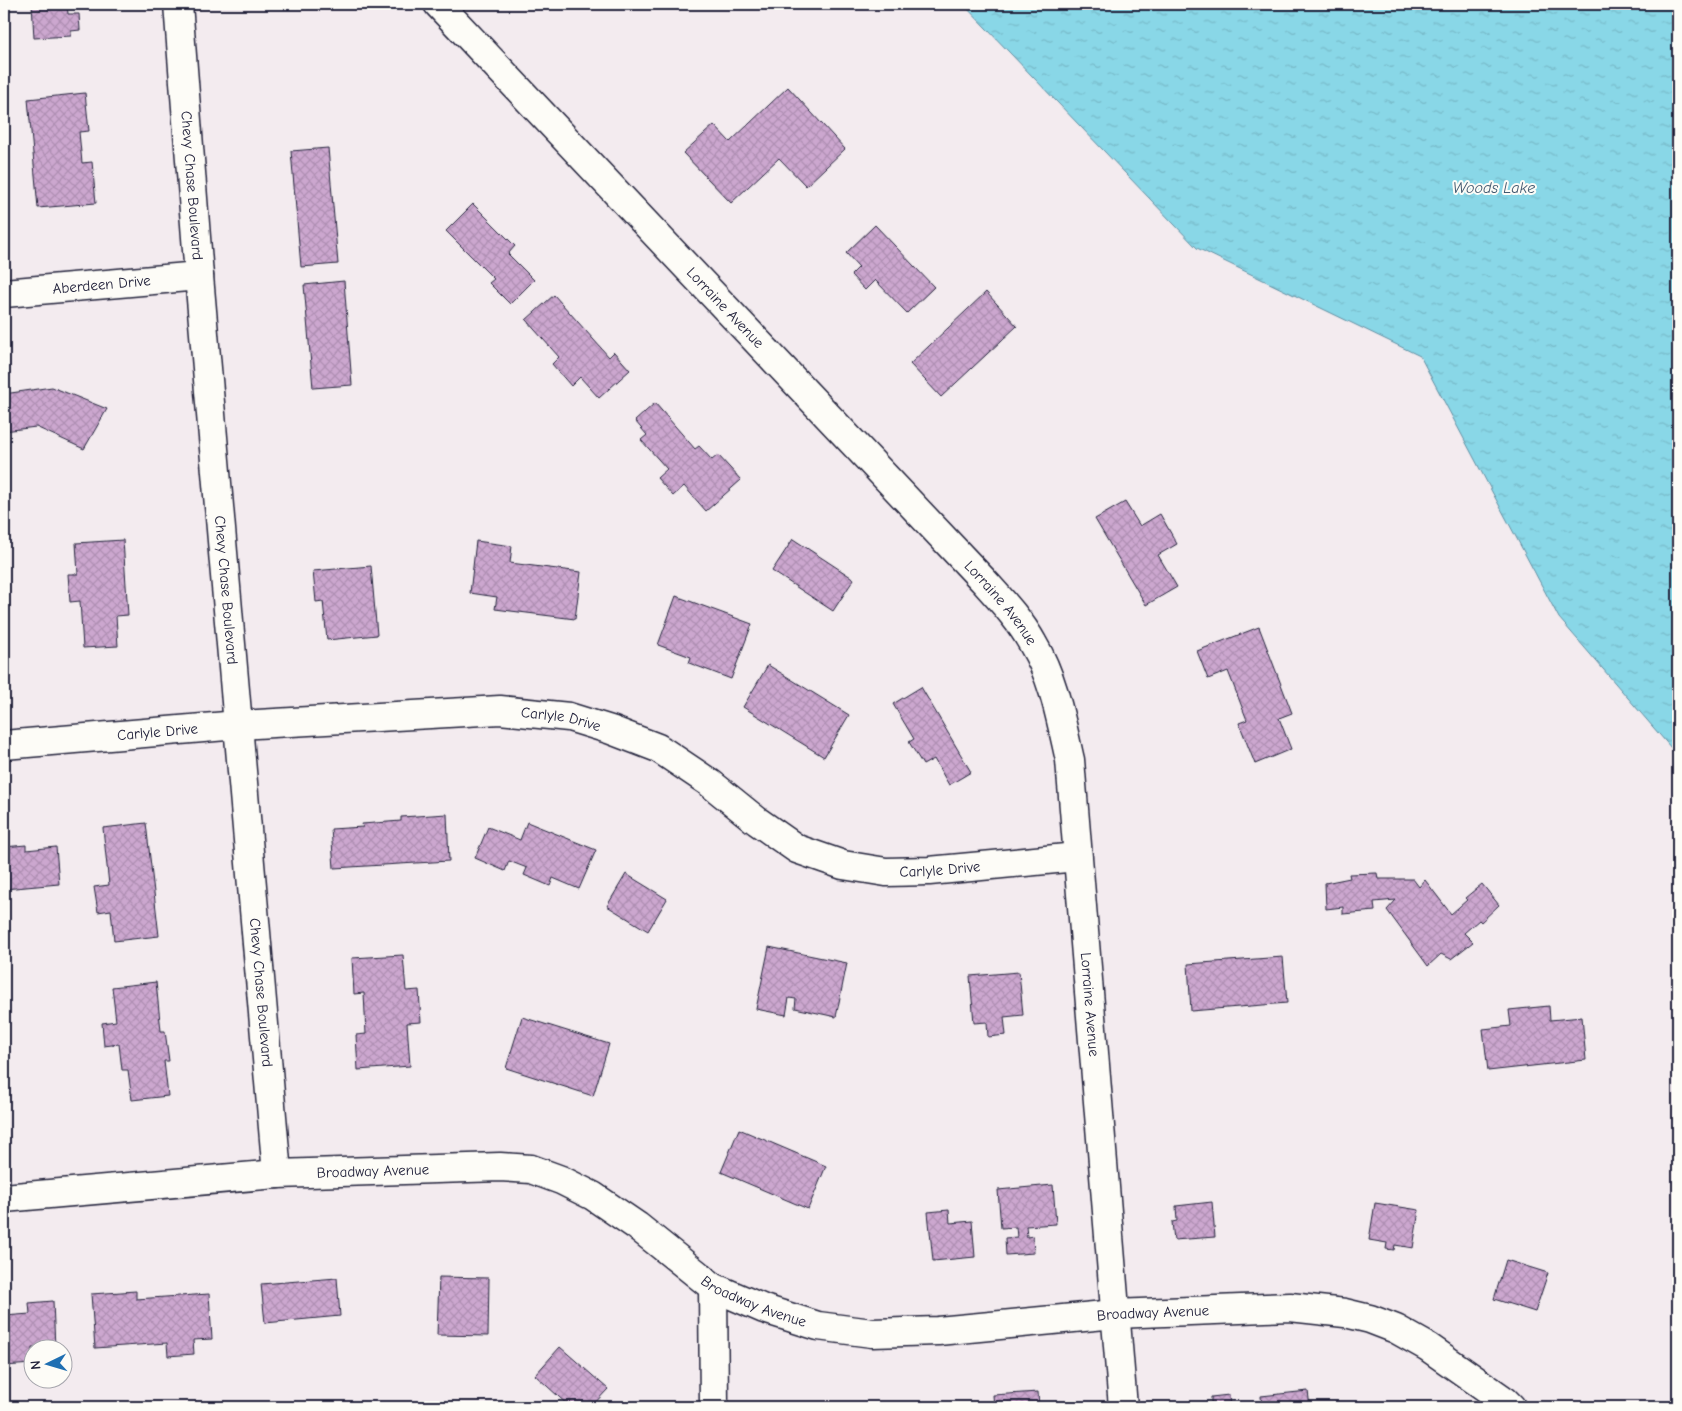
<svg xmlns="http://www.w3.org/2000/svg" width="1682" height="1411" viewBox="0 0 1682 1411" font-family="'Comic Neue',sans-serif">
<style>
.water{fill:url(#water-ripples);stroke:#608fa2}
.building{fill:url(#building-cross-hatch);stroke:#22223b}
.lines{fill:none;stroke-linecap:round;stroke-linejoin:round}
.minor-casing{stroke:#22223b;stroke-width:31}
.minor{stroke:#fdfcf7;stroke-width:28}
.labels{text-anchor:middle;dominant-baseline:central;stroke-width:4;stroke-linejoin:round;paint-order:stroke}
.street-label{font-size:15px;fill:#22223b;stroke:#fdfcf7}
.water-label{font-size:16px;font-style:italic;fill:#41586f;stroke:#fdfcf7}
</style>
<defs>
<pattern id="water-ripples" width="26" height="14" patternUnits="userSpaceOnUse" patternTransform="scale(1.25)"><rect width="26" height="14" fill="#89d7e7"/><path d="M2 4q2-2 4 0t4 0M15 11q2-2 4 0t4 0" fill="none" stroke="#76b8c7"/></pattern>
<pattern id="building-cross-hatch" width="8" height="8" patternUnits="userSpaceOnUse" patternTransform="scale(1.25)"><rect width="8" height="8" fill="#cca7cf"/><path d="M0 0l8 8M0 8l8-8" fill="none" stroke="#af8fb3"/></pattern>
</defs>
<rect width="100%" height="100%" fill="#f3ebef"/>
<filter id="ink" filterUnits="userSpaceOnUse"><feTurbulence type="fractalNoise" baseFrequency=".02" numOctaves="2"/><feDisplacementMap in="SourceGraphic" scale="10" xChannelSelector="R" yChannelSelector="G"/><feConvolveMatrix kernelMatrix="1 2 1 2 8 2 1 2 1" color-interpolation-filters="sRGB"/></filter>
<g filter="url(#ink)">
<path class="water" d="M963,4h715v752l-119,-138 -139,-262 -223,-108z"/>
<path class="building" d="M32,4h35l1,10h11l1,16 -9,1v5l-37,2z
M788,87l57,62 -39,37 -27,-28 -48,45 -48,-50 31,-28 16,17z
M85,93l4,38 -10,1 3,31 10,-1 4,41 -58,5 -10,-109z
M328,148l10,116 -37,3 -10,-116z
M473,204l42,42 -7,8 26,26 -24,24 -21,-21 5,-4 -48,-48z
M875,225l59,62 -27,26 -32,-33 -10,10 -14,-15 8,-8 -13,-14z
M344,281l8,104 -39,3 -9,-103z
M986,292l31,34 -76,71 -31,-33z
M554,295l55,62 5,-5 16,18 -31,28 -19,-21 -9,9 -19,-22 7,-7 -33,-37z
M52,387l55,22 -23,40 -48,-22 -32,4v-37z
M655,403l40,46 4,-3 13,14 6,-5 23,25 -35,31 -22,-25 -11,10 -16,-18 10,-9 -26,-29 6,-5 -12,-14z
M1125,502l15,24 20,-12 17,30 -19,11 19,32 -31,18 -51,-86z
M793,539l61,40 -21,32 -61,-40z
M123,540l5,75 -12,1 2,30 -35,2 -3,-47 -10,1 -2,-28h10l-2,-31z
M476,541l36,5 -2,17 71,9 -6,47 -80,-10 2,-12 -27,-4z
M371,566l6,69 -50,5 -4,-39 -7,1 -3,-31z
M676,596l76,28 -21,55 -42,-16 2,-6 -33,-12z
M1259,627l33,86 -13,5 12,31 -36,15 -16,-41 8,-3 -19,-49 -20,8 -11,-28z
M768,665l81,50 -25,42 -81,-50z
M921,687l50,85 -22,13 -15,-26 -11,6 -14,-23 5,-3 -21,-35z
M447,814l2,47 -115,7 -3,-39 32,-2 -1,-3 39,-3v-4z
M527,822l69,28 -17,39 -26,-11 -3,8 -26,-11 3,-7 -18,-7 -4,10 -30,-13 13,-31 32,13z
M146,823l13,113 -45,5 -3,-31 -13,2 -4,-25 15,-2 -6,-57z
M26,845v5l30,-3 3,37 -55,5 1,14h-1v-56z
M1377,873l1,6h35l6,8 6,-7 26,34 16,-14 -2,-2 17,-14 17,21 -18,17 -2,-2 -15,13 9,9 -22,17 -10,-5 -13,12 -41,-56 9,-10 -22,2 1,9 -32,3v-7l-17,2 -1,-26 25,-5 -1,-4z
M626,874l41,25 -19,32 -41,-25z
M769,947l78,16 -11,54 -41,-9 1,-9 -7,-1 -3,17 -30,-6z
M403,955l3,36 13,-1 2,32 -14,1 3,43 -52,4 -2,-35 10,-1 -2,-41 -10,1 -2,-36z
M1283,957l4,46 -96,8 -3,-47z
M1019,972l4,43 -19,2 2,18 -18,2 -1,-15 -13,1 -4,-47z
M156,982l5,49h4l4,30h-5l4,35 -36,4 -4,-30h-6l-3,-26 -15,2 -2,-23 14,-2 -4,-34z
M1549,1006l1,14 32,-3 4,43 -98,11 -5,-42 28,-3 -2,-16z
M522,1017l87,27 -16,52 -87,-28z
M739,1129l87,37 -18,43 -87,-37z
M1053,1185l3,39 -30,2 1,11 6,-1 1,17 -28,2 -1,-17 12,-1 -1,-10 -15,1 -3,-38z
M1212,1202l3,35 -41,3 -2,-18 5,-1 -1,-15z
M1375,1203l44,7 -6,38 -18,-3 -1,5 -8,-1 1,-6 -18,-3z
M949,1210l1,13 22,-2 3,36 -42,4 -5,-49z
M1506,1260l42,13 -13,39 -41,-13z
M439,1277l50,1 -1,58 -51,-1z
M337,1278l3,38 -75,7 -4,-39z
M136,1291v8l73,-5 3,45 -19,1 1,14 -26,2 -1,-13 -72,5 -4,-54z
M53,1301l2,47h-23v16l-28,2v-50l26,-2 -1,-11z
M560,1347l48,42 -17,18h-21l-35,-32z
M1308,1391l2,16h-48l-1,-11z
M1038,1392l1,15h-45l-1,-12z
M1229,1395l1,12h-41l22,-2v-8z"/>
<g class="lines">
<g class="minor-casing">
<g id="minor">
<path id="s1" d="M178,4l21,272 78,898"/>
<path id="s2" d="M438,4l545,576c18,20 37,40 50,64 21,35 28,77 37,116l53,647"/>
<path id="s3" d="M4,293l195,-17"/>
<path id="s4" d="M4,745l234,-20 262,-15 69,7 42,13 47,18 52,35 47,38 40,28 46,16 43,7 43,-1 148,-14"/>
<path id="s5" d="M4,1198l273,-24 223,-7 31,2 30,11 32,16 44,30 76,61 51,22 54,17 54,7 66,-2 177,-17 175,-7 55,6 25,6 26,10 32,18 77,54 6,6"/>
<path d="M713,1287l1,120"/>
</g>
</g>
<use href="#minor" class="minor"/>
</g>
</g>
<g class="labels">
<g class="street-label">
<text stroke="none"><textPath href="#s1" startOffset="182">Chevy Chase Boulevard</textPath></text>
<text stroke="none"><textPath href="#s3" startOffset="98">Aberdeen Drive</textPath></text>
<text stroke="none"><textPath href="#s2" startOffset="418">Lorraine Avenue</textPath></text>
<text stroke="none"><textPath href="#s1" startOffset="588">Chevy Chase Boulevard</textPath></text>
<text stroke="none"><textPath href="#s2" startOffset="822">Lorraine Avenue</textPath></text>
<text stroke="none"><textPath href="#s4" startOffset="559">Carlyle Drive</textPath></text>
<text stroke="none"><textPath href="#s4" startOffset="154">Carlyle Drive</textPath></text>
<text stroke="none"><textPath href="#s4" startOffset="979">Carlyle Drive</textPath></text>
<text stroke="none"><textPath href="#s1" startOffset="992">Chevy Chase Boulevard</textPath></text>
<text stroke="none"><textPath href="#s2" startOffset="1242">Lorraine Avenue</textPath></text>
<text stroke="none"><textPath href="#s5" startOffset="370">Broadway Avenue</textPath></text>
<text stroke="none"><textPath href="#s5" startOffset="790">Broadway Avenue</textPath></text>
<text stroke="none"><textPath href="#s5" startOffset="1195">Broadway Avenue</textPath></text>
</g>
<g class="water-label">
<text x="1494" y="188">Woods Lake</text>
</g>
</g>
<rect width="1682" height="1411" fill="none" stroke="#fdfcf7" stroke-width="20"/>
<rect x="10" y="10" width="1662" height="1391" fill="none" stroke="#22223b" stroke-width="2" filter="url(#ink)"/>
<g transform="translate(48 1364) rotate(265)"><circle r="24" fill="#fdfcf7" stroke="#a5a5ac"/>
<path d="M0-4L9 19L0 12L-9 19Z" fill="#1f6fb2"/>
<text y="-8" font-size="14" font-weight="bold" text-anchor="middle" fill="#22223b">N</text>
</g>
</svg>
